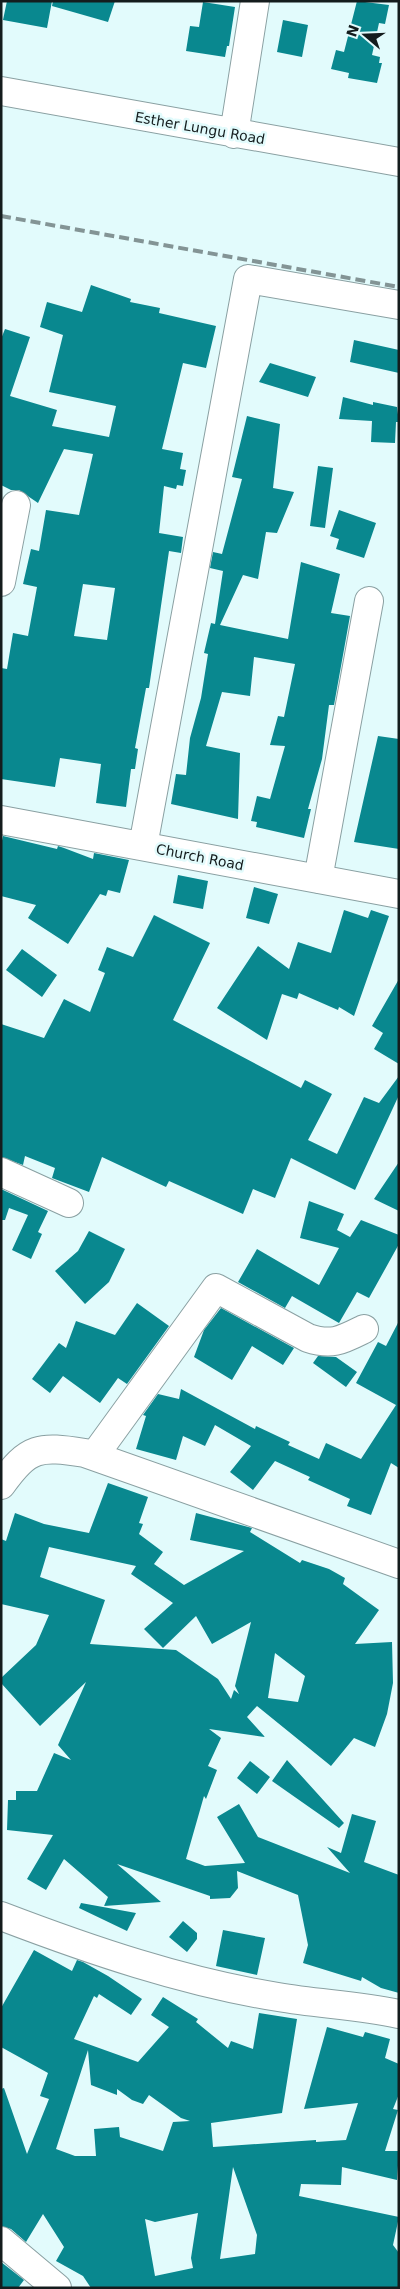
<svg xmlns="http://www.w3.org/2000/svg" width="400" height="2289" viewBox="0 0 400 2289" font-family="'DejaVu Sans',sans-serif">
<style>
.building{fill:#09888f;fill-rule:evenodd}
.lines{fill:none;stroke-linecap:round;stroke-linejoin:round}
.minor-casing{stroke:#8aa0a2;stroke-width:30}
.minor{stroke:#fff;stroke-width:28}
.rail{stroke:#839495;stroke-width:4;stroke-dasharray:10 5;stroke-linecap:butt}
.labels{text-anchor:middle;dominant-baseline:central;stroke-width:5;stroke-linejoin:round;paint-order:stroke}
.street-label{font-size:14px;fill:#141c1d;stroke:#e2fbfc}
</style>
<rect width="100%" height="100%" fill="#e2fbfc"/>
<path class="building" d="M7,1h45l-5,27 -44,-8z
M53,1h62l-7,21 -56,-16z
M357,1l32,4 -4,19 -6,-1 -7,32 8,2 -1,6h3l-5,20 -29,-5 1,-5 -18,-4 5,-19 8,2z
M203,2l32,5 -6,39h-2l-2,11 -39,-6 4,-25 9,1z
M283,20l25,5 -6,32 -25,-5z
M91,285l40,14 -1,3 30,6 -1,5 57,13 -10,42 -23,-5 -21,86 21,4 -3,16 6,1 -3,16 -6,-1 -1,4 -12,-3 -5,47 24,4 -2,16 -12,-2 -20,137h-3l-11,60 3,1 -3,20h-4l-5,38 -30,-4 5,-39 -41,-6 -5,29 -54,-8v-111l6,1 6,-36 15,3 9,-49 -14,-3 8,-35 8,2 7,-41 33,5 14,-61 -29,-5 -26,54 -19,-13h-8l-10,-5v-146l4,-10 25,8 -20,59 47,14 -5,16 57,11 7,-31 -67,-14 14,-57 -23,-8 7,-25 35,10zM83,584l32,4 -8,52 -33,-4z
M354,340l45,10v23l-49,-11z
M270,363l46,14 -8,20 -49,-15z
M343,397l30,8v-3l24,5 2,15h-3l-1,21 -24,-1 1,-21 -33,-2z
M247,416l33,8 -7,64 21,4 -17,41 -11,-1 -8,47 -15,-4 -23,50 68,14 13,-77 39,12 -9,39 19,3 -16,89h-5l-7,54 -14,50h3l-7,29 -48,-11 1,-5 -6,-1 6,-25 13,3 15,-53 -15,-1 8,-29 6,1 11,-53 -41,-7 -4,39 -28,-4 -16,54 34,7 -2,66 -67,-15 5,-30 10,1 4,-37 11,-40 7,-44 -4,-1 7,-30 4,1 8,-53 -13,-3 3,-16 9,2 20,-75 -10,-2z
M318,466l15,2 -8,60 -15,-2z
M339,510l37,13 -12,35 -28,-9 3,-10 -9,-3z
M378,736l21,3v110l-45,-7z
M3,836l54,13 1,-3 6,2 29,11 1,-6 35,7 -9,33 -12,-3 -2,6 -6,-2 -32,50 -40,-26 8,-13 -35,-9v-51z
M178,875l30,6 -5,28 -30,-6z
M254,887l24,7 -9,30 -23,-6z
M344,910l24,8 3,-8 18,6 -35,100 -15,-9 -1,3 -39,-17 -2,6 -15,-5 -15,46 -50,-32 41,-62 31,23 9,-27 33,11z
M154,915l56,28 -37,77 128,68 4,-8 27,14 -24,46 29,14 27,-57 15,6 20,-27v19l-44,95 -64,-32 -16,40 -22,-9 -10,25 -74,-33 -3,6 -64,-30 -13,35 -37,-14 3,-10 -30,-12 -2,9 -22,-8v-133l43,14 20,-39 26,13 15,-39 -7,-3 9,-23 26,10z
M22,949l35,26 -15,22 -36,-27z
M399,979v85l-25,-15 9,-16 -11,-7z
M399,1162v49l-25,-12z
M1,1189l47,22 -10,21 4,2 -11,25 -19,-9 16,-35 -19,-7 -4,12h-4z
M309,1201l35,13 -7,16 13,7 11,-17 38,15v9l-30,54 -12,-6 -18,31 -47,-27 -7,12 -47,-26 19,-33 62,36 20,-37 -39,-10z
M89,1231l36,18 -16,33 -24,22 -30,-33 23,-20z
M137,1303l32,23 -42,58 -9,-6 -18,25 -37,-27 -13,17 -18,-14 27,-36 7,5 10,-27 39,14z
M221,1308l73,40 -11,17 -31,-19 -20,34 -38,-23 10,-27z
M399,1321v147l-8,-5 -20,52 -24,-9 3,-7 -42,-19 2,-3 -35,-16 -22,29 -23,-18 21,-26 -36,-21 -10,21 -22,-10 -7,24 -40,-11 10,-33 -3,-1 15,-21 21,5 2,-10 74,40 1,-3 34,16 -2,3 31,14 7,-16 35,16 35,-54 -40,-22 22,-41 8,4z
M318,1356l18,1 21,15 -11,15 -33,-24z
M108,1483l40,14 -9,26 4,1 -4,10 24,18 -9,12 30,21 60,-34 -54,-11 6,-27 56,15 -2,4 50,31 2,-3 27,9 16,9 -2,6 36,26 -24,34 37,-2 1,41 -6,31 -12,33 -21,-9 -23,28 -74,-60 -10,11 18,20 -56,-8 12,9 -13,28 9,4 -11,29 -2,-3 -18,63 19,7 40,-3 -28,-46 22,-13 19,33 92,36 -23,-26 14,6 11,-39 24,7 -12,41 35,13v118l-18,-5 -19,-11 -1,4 -58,-18 5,-18 -10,-50 -61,-24 1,17 -8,10 -20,1v-3l-93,-32 44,38 -57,4 4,-9 -44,-38 -18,31 -19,-11 26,-44 -46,-5 1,-30h8v-9h21l17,-38 17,7 -13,-15 28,-63 -46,44 -39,-43v-5l35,-33 13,-30 -48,-11v-65l5,2 9,-28 29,11 45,9zM49,1547l87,19 -5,8 42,29 -29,26 19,19 33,-32 16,28 39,-22 -16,64 4,8 -5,-4 -3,9 -13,-20 -42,-29 -86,-6 15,-44 -65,-23zM275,1653l30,23 -7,26 -30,-4z
M287,1760l57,63 -5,5 -67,-47z
M250,1761l20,16 -13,17 -20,-16z
M81,1903l55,10 -9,18 -48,-23z
M183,1921l14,12v6l-10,13 -18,-15z
M223,1930l42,8 -8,37 -41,-9z
M34,1950l38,21 5,-11 6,2 25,14 34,23 -11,16 -32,-21 -2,4 -3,-2 -20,43 64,23 31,-35 -18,-12 12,-18 35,22 -2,3 32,26 3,-7 22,8 6,-36 38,6 -15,94 -71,10 2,24 103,-7v2l30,-2 12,-37 -54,6 23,-82 36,10 2,-5 25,7 -5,19 14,6v30l-6,15 5,1 -13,41h14l-2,29 -55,-13 -1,18 -40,-1 -2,12 100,21 -6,28 6,8v35h-308l-8,-12 -27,-15 8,-14 -21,-33 -17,28 -15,-13 -10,-3v-137l3,-1 23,66 22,-55 -9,-3 8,-23 -47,-26v-39zM88,2050l3,35 26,10v-6l15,11 11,4 6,-9 32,23 9,3 -17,1 -10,29 -43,-14 -1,-10 -25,2 2,27h-21l-19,-7zM233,2167l24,68 -2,19 -35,5zM198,2213l-7,45 2,10 -38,8 -10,-57 10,3z
M1,2262l23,18 -6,8h-17z"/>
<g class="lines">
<g class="minor-casing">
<path id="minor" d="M1,91l398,71
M234,134l21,-133
M1,582l15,-77
M1,820l398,74
M143,846l105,-567 151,26
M318,879l51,-278
M1,1172l68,31
M94,1456l122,-168 92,50c24,8 34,2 56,-9
M1,1485c28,-39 38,-39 84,-32l314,111
M1,1916c89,34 183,66 277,81 40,7 81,8 121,17
M1,2241l56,47"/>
</g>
<use href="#minor" class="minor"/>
<path class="rail" d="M1,216l398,71"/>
</g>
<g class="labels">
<g class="street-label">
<text transform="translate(200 128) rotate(10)">Esther Lungu Road</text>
<text transform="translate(200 857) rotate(11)">Church Road</text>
</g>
</g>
<rect width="400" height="2289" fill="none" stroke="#141c1d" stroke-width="5"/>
<g transform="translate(365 35) rotate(289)" stroke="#e2fbfc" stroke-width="4" paint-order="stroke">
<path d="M0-4L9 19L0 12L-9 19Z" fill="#141c1d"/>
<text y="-8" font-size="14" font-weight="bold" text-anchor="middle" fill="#141c1d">N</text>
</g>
</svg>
